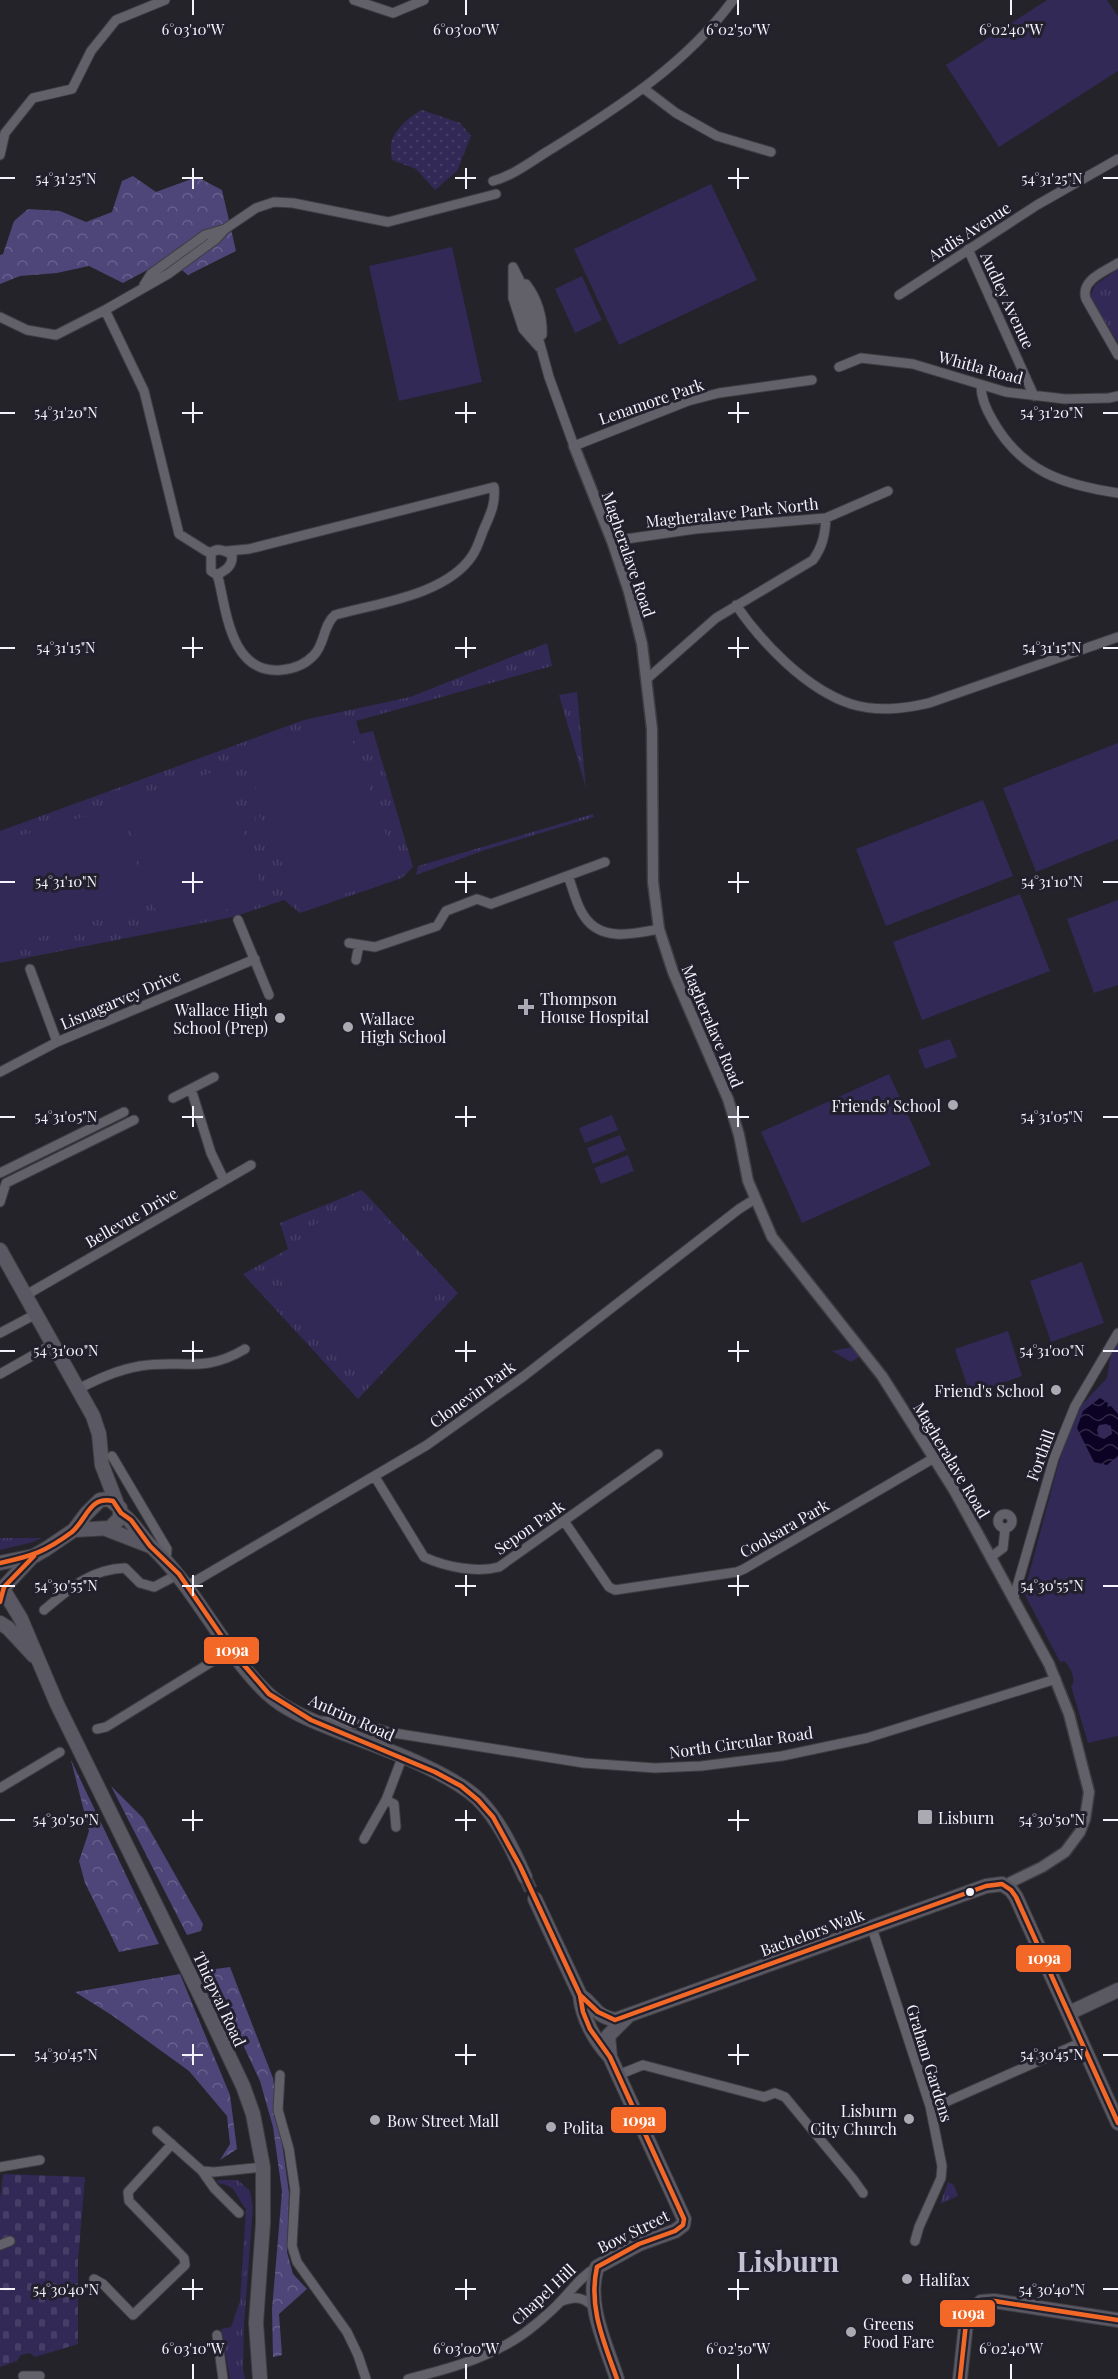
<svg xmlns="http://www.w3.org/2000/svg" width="1118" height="2379" viewBox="0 0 1118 2379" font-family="'Playfair Display',serif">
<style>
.grass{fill:url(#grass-tufts)}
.forest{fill:url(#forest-crowns)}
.cemetery{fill:url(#cemetery-stones)}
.park{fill:#322956}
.garden{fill:url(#garden-dots)}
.water{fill:url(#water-waves);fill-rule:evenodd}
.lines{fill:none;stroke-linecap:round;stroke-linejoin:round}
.primary-tunnel{stroke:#43424a;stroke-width:14;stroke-dasharray:14 7;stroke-linecap:butt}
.minor-casing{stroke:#3e3d42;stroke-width:11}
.tertiary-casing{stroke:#3e3d42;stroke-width:13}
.primary-casing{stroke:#3e3d42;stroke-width:16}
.minor{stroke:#62616a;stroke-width:9}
.tertiary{stroke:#62616a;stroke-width:10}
.primary{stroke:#5a5963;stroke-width:14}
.bus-1-casing{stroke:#22202d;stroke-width:9}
.bus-1{stroke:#f36827;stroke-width:4.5}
.ticks{fill:none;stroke:#f4f3fc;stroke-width:2}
.poi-dot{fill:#abaab2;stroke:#22202d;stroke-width:2}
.bus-dot{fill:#f4f3fc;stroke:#22202d;stroke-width:2}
.labels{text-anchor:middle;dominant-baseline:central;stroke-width:6;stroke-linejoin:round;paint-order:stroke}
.street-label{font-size:16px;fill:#f4f3fc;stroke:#22202d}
.poi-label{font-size:16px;fill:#f4f3fc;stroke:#22202d;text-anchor:start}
.town-label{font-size:28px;font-weight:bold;fill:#c3c2d4;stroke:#22202d}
.ticks-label{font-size:15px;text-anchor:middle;fill:#f4f3fc;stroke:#22202d;stroke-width:6;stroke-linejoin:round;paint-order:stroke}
.line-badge{stroke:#22202d;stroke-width:2}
.badge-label{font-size:16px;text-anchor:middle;font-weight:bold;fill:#fff}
</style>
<defs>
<pattern id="grass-tufts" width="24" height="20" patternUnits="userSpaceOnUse" patternTransform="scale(1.5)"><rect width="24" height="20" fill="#322956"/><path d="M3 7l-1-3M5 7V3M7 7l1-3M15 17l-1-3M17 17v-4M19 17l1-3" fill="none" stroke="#463e67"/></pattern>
<pattern id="forest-crowns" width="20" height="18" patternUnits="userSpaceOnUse" patternTransform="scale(1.5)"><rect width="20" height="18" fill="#4e4578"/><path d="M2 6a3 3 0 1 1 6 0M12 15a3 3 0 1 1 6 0" fill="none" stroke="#68608c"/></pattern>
<pattern id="cemetery-stones" width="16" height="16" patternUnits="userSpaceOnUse" patternTransform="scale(1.5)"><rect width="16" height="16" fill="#322956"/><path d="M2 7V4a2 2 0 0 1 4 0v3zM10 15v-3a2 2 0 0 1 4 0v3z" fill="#463e67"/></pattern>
<pattern id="garden-dots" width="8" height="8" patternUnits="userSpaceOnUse" patternTransform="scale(1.5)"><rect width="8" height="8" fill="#322956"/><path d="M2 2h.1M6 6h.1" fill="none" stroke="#463e67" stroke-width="1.8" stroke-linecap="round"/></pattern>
<pattern id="water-waves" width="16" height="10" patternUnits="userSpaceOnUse" patternTransform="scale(1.5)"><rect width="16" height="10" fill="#0c0324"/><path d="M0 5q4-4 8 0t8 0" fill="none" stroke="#302845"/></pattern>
</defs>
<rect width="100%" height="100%" fill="#24232a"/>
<path class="grass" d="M1118,269v74l-28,-46 5,-12z
M547,643l5,23 -196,55 4,13 13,-3 40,136 -11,11 -102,35 -16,-13 -51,17 -233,46v-132l304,-111 106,-23z
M577,692l8,87 1,9 -27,-93z
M593,814l1,3 -109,33 -69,25 2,-9z
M362,1190l96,103 -100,106 -115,-125 45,-25 -8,-26z
M852,1347l7,10 -8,5 -19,-11z
M0,1538h41l-8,4 -33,8z
M217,2180h21l12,11 3,16 -9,118 -1,44 2,10h-15l-9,-50 10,-2 9,-26 6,-92c-11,-13 -8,-23 -28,-26z
M948,2182l6,3 4,11 -18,8z"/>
<path class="forest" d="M133,176l23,16 41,-15 25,13 14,61 -48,24 -20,-16 -45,24 -34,-17 -32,7 -37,3 -20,8v-29l3,-1 11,-33 14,-12 32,2 26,11 26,-10 10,-31z
M71,1760l88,184 -40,8 -34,-69 -6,-22 10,-30z
M111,1786l32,32 60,106 -2,7 -14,4z
M230,1967l43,111 16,115 -2,59 6,22 14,15 -28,25 3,41 -9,2 -1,-48 10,-117 -9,-65 -13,-46 -52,-111z
M180,1974l50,121 7,54 -17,11 10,-16 -3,-28 -38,-45 -76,-55 -38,-24z"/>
<path class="cemetery" d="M3,2174l82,3 -7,84v83l-43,13 -5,-4 -9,2 -4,6 -17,6v-168z"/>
<path class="park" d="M1047,0h60l11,16v55l-119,76 -53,-82z
M711,184l46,96 -138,65 -45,-96z
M452,247l30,135 -83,19 -30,-135z
M582,276l20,44 -27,13 -20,-44z
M343,715l57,159 -101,36 -57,-159z
M1118,743v96l-82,33 -33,-84z
M223,769l42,128 -103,33 -41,-128z
M983,800l30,76 -127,50 -30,-77z
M119,806l30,98 -145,44 -4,-13v-93z
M256,808l15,39 -4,1 -15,-39z
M1020,894l30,77 -128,49 -29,-78z
M1118,900v85l-24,8 -27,-74z
M950,1039l7,18 -32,12 -7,-19z
M889,1074l42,91 -129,58 -41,-91z
M612,1115l6,15 -33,13 -6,-15z
M620,1135l6,15 -33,14 -6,-16z
M628,1155l6,16 -33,13 -7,-16z
M359,1209l27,12 37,41 13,28 -4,27 -22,25 -21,16 -39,9c-9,-8 -20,-15 -28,-24 -11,-11 -38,-47 -40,-62 -4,-24 29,-59 50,-66 9,-3 19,-4 27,-6z
M1082,1262l22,61 -53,19 -21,-61z
M1008,1331l14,45 -52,18 -15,-45z
M1118,1340v396l-30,7 -17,-57 2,-2c2,-7 -3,-18 -9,-23l-4,1 -36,-69 37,-139 17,-45 29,-31 4,-25z"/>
<path class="garden" d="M422,110l38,13 11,13 -14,35 -22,19 -19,-21 -24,-9c-1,-7 -2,-13 0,-20 4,-11 19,-25 30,-30z"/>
<path class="water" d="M1100,1398l8,5 -1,4 4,-1 7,8v42l-11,9 -13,-3 -17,-34 6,-17zM1106,1424l5,2 1,8 -8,5 -5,-2 -2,-7 2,-5z"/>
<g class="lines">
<path class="primary-tunnel" d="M525,1877l10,22"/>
<g class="minor-casing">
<path id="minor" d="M354,0l39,13 31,-13
M643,88l33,25 41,23 54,16
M0,155l5,-22 28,-35 39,-9 19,-38 25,-31 49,-20
M493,181c22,-6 41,-22 60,-33 66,-41 134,-85 180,-148
M968,249l66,147
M1118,263c-14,9 -38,17 -32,36l32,56
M513,267l13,26 23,84 25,69 114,-45 31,-8 93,-13
M513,270v28l10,31 16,18
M517,284l18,53
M526,284c11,14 17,33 16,51
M144,285l7,-11 54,-39 20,-6
M899,295l138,-90 81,-46
M105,310l39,81 35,143 27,17 5,2
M0,317l27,13 29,5 49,-25 63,-36 48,-35 9,-10 31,-21 18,-6 19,1 95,19 108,-28
M839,367l22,-9 52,6 93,28 59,7 44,-1 9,-2
M981,386c0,13 6,25 12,35 29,51 71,64 125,72
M612,541l83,-12 131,-11 62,-27
M217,575c9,-5 16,-9 15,-20 -6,-4 -15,-8 -21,-2v18l6,4 2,6c8,36 14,93 62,89 13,-1 24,-5 33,-15 11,-11 9,-30 21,-40 43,-12 111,-20 137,-59 5,-7 8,-17 11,-25 7,-16 13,-27 11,-44l-245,62 -22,2
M736,605c26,38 70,84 115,99 26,8 52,5 78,-1l189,-66
M648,678l68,-60 97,-58c10,-14 12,-26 13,-42
M568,876c5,12 8,29 16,40 17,26 49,18 75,13
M238,920l31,75
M349,943l26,4 62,-21 9,-15 31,-12 14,5 114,-42
M356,960l3,-15
M30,969l27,73
M0,1072l57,-30 198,-83
M191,1089l20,64 13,27
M173,1098l41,-21
M0,1173l124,-61
M0,1202l6,-19 128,-63
M26,1295l225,-130
M0,1333l36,-19
M0,1374l53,-30
M78,1389c20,-10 39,-19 62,-23 43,-7 63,8 105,-17
M112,1456l55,93 -1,11
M375,1477l49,80c22,10 52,16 75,10l159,-113
M998 1521a7 7 0 1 1 14 0a7 7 0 1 1-14 0Z
M564,1521l45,66 6,3 122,-18 7,-3 190,-111
M991,1557l12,-9 2,-19
M187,1586l240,-141 97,-69 215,-167 16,-10
M1014,1597l40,-139 21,-52 43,-73
M44,1610c25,-21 47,-41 81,-42l15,15 14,4 25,-13
M322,1721l42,4 22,6
M97,1729l9,-2 125,-77
M371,1744l8,-10 8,-2 197,31 71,5 46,-2 81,-10 85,-18 189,-59
M0,1788l60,-36
M386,1800l8,4 2,23
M364,1839l22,-39 16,-42
M872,1928l58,178 12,60 -1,12 -22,49 -4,14
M280,2075l-2,35 11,39 6,41 -3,56 5,16 50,70 11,23 8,24
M618,2075l25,-10 121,32 11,-4 10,4 68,82 10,14
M930,2106l9,-1 143,-63
M157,2131l45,40 12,1 49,-5
M0,2167l40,-7
M202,2171l12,17 25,25
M0,2245l10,-4
M94,2279l9,5 30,31 52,-50 -1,-7 -55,-57 -1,-9 44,-48
M562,2301c14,-5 21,-4 32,6
M217,2335l6,44
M23,2376h17
M408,2379c45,-11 92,-24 128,-55 8,-7 17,-14 24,-22 12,-12 21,-26 37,-35"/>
</g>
<g class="tertiary-casing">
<path id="tertiary" d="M574,446l38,95 17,51 13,52 10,85 1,153 6,47 14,43 55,127 11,36 9,46 24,56 110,139 72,114 95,174 20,50 20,78 -4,27 -5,13 -15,20 -23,15 -31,15 -4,4"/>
</g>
<g class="primary-casing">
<path id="primary" d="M0,1250l93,166 6,18 3,31 15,39
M121,1513c13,9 19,23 30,33 46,43 71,104 116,147 20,19 51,30 76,40 39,15 105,38 135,66 21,21 35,51 47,78
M106,1529l44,17
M0,1563l34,-7 12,-7 28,-19 12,-16 14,-14 9,-1 11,9v10l-10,10 -36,2
M4,1587l29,-31
M4,1591l17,28 36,85 141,287 45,95 10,28 10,53v56l-7,100 4,56
M0,1623l8,5 26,28
M535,1899l45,96c2,23 15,46 30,62l74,162 -1,6 -8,6 -36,13 -42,23c-12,37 9,77 20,112
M580,1995c16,11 12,19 35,25l371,-134 16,-2 9,6 5,7 102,226
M1069,2013l49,-23
M610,2057l-2,-21 19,-19
M960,2379l7,-65 14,-12 13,-1 124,19"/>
</g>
<use href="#minor" class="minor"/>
<use href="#tertiary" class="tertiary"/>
<use href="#primary" class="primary"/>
<g class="bus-1-casing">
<path id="bus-1" d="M0,1563c32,-7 45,-11 72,-31 15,-13 17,-36 41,-31l8,12 10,7 19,26 29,28 52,76 38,44 42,26 124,52 26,14 17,14 15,17 27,49 60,129 3,17 7,17 20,28 74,162 -1,6 -8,6 -36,13 -42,23c-9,40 7,75 20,112
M0,1602l4,-15 30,-31
M580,1995l18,17 17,8 371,-134 16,-2 9,6 5,7 102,226
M960,2379l7,-65 14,-12 13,-1 124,19"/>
</g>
<use href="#bus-1" class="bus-1"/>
</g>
<path class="ticks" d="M193,0v15M466,0v15M738,0v15M1011,0v15M193,168v21M466,168v21M738,168v21M0,178h15M182,178h21M455,178h21M728,178h21M1103,178h15M193,402v21M466,402v21M738,402v21M0,413h15M182,413h21M455,413h21M728,413h21M1103,413h15M193,637v21M466,637v21M738,637v21M0,648h15M182,648h21M455,648h21M728,648h21M1103,648h15M193,872v21M466,872v21M738,872v21M0,882h15M182,882h21M455,882h21M728,882h21M1103,882h15M193,1106v21M466,1106v21M738,1106v21M0,1117h15M182,1117h21M455,1117h21M728,1117h21M1103,1117h15M193,1341v21M466,1341v21M738,1341v21M0,1351h15M182,1351h21M455,1351h21M728,1351h21M1103,1351h15M193,1575v21M466,1575v21M738,1575v21M0,1586h15M182,1586h21M455,1586h21M728,1586h21M1103,1586h15M193,1810v21M466,1810v21M738,1810v21M0,1820h15M182,1820h21M455,1820h21M728,1820h21M1103,1820h15M193,2044v21M466,2044v21M738,2044v21M0,2055h15M182,2055h21M455,2055h21M728,2055h21M1103,2055h15M193,2279v21M466,2279v21M738,2279v21M0,2289h15M182,2289h21M455,2289h21M728,2289h21M1103,2289h15M193,2364v15M466,2364v15M738,2364v15M1011,2364v15"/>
<g class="poi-dot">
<path d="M523 998h6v6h6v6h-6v6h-6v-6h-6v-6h6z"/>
<circle cx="280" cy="1018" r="6"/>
<circle cx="348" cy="1027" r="6"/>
<circle cx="953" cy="1105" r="6"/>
<circle cx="1056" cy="1390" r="6"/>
<rect x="917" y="1809" width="16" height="16" rx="3"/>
<circle cx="909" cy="2119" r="6"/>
<circle cx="375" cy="2120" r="6"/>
<circle cx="551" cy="2127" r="6"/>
<circle cx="907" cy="2279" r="6"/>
<circle cx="851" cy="2332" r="6"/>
</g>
<circle class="bus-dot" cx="970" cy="1892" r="5"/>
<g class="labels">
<g class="street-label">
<text transform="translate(969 231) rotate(-33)">Ardis Avenue</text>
<text transform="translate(1008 300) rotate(65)">Audley Avenue</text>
<text transform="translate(981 367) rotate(15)">Whitla Road</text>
<text transform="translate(651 401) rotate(-19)">Lenamore Park</text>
<text transform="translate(732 512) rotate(-6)">Magheralave Park North</text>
<text transform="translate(629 554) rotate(71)">Magheralave Road</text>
<text transform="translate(120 999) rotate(-23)">Lisnagarvey Drive</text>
<text transform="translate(713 1026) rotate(67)">Magheralave Road</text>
<text transform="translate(131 1217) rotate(-30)">Bellevue Drive</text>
<text transform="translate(472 1394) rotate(-36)">Clonevin Park</text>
<text transform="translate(1040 1455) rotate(-70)">Forthill</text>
<text transform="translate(952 1460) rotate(59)">Magheralave Road</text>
<text transform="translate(529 1527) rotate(-35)">Sepon Park</text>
<text transform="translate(784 1528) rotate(-30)">Coolsara Park</text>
<text transform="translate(352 1717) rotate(24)">Antrim Road</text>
<text transform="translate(741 1742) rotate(-8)">North Circular Road</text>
<text transform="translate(812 1932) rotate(-20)">Bachelors Walk</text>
<text transform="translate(220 1999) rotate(65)">Thiepval Road</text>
<text transform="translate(930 2063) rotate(73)">Graham Gardens</text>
<text transform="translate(633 2231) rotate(-26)">Bow Street</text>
<text transform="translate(543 2294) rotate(-43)">Chapel Hill</text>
</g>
<g class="poi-label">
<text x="540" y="998">Thompson<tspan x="540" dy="18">House Hospital</tspan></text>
<text x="268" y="1009" text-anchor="end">Wallace High<tspan x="268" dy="18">School (Prep)</tspan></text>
<text x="360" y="1018">Wallace<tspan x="360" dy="18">High School</tspan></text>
<text x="941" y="1105" text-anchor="end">Friends' School</text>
<text x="1044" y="1390" text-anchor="end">Friend's School</text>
<text x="938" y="1817">Lisburn</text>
<text x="897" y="2110" text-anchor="end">Lisburn<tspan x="897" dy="18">City Church</tspan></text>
<text x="387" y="2120">Bow Street Mall</text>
<text x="563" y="2127">Polita</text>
<text x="919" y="2279">Halifax</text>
<text x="863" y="2323">Greens<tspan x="863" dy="18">Food Fare</tspan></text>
</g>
<g class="town-label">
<text x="788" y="2260">Lisburn</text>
</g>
</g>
<g class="ticks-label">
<text x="193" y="35">6°03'10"W</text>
<text x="466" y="35">6°03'00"W</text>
<text x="738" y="35">6°02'50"W</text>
<text x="1011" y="35">6°02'40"W</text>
<text x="66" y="184">54°31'25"N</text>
<text x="1052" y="184">54°31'25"N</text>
<text x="66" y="418">54°31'20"N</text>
<text x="1052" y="418">54°31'20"N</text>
<text x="66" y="653">54°31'15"N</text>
<text x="1052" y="653">54°31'15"N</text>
<text x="66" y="887">54°31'10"N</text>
<text x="1052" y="887">54°31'10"N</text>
<text x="66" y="1122">54°31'05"N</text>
<text x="1052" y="1122">54°31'05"N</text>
<text x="66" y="1356">54°31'00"N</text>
<text x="1052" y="1356">54°31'00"N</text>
<text x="66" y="1591">54°30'55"N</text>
<text x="1052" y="1591">54°30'55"N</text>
<text x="66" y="1825">54°30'50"N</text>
<text x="1052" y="1825">54°30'50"N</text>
<text x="66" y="2060">54°30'45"N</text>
<text x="1052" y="2060">54°30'45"N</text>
<text x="66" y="2295">54°30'40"N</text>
<text x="1052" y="2295">54°30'40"N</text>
<text x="193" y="2354">6°03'10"W</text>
<text x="466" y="2354">6°03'00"W</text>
<text x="738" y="2354">6°02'50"W</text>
<text x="1011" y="2354">6°02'40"W</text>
</g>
<g class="line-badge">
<rect x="203" y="1636" width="57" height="29" rx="6" fill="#f36827"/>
<rect x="1015" y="1944" width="57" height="29" rx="6" fill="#f36827"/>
<rect x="610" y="2106" width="57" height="28" rx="6" fill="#f36827"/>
<rect x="939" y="2299" width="57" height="29" rx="6" fill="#f36827"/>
</g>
<g class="badge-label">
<text x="232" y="1656">109a</text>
<text x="1044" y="1964">109a</text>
<text x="639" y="2126">109a</text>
<text x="968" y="2319">109a</text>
</g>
</svg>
